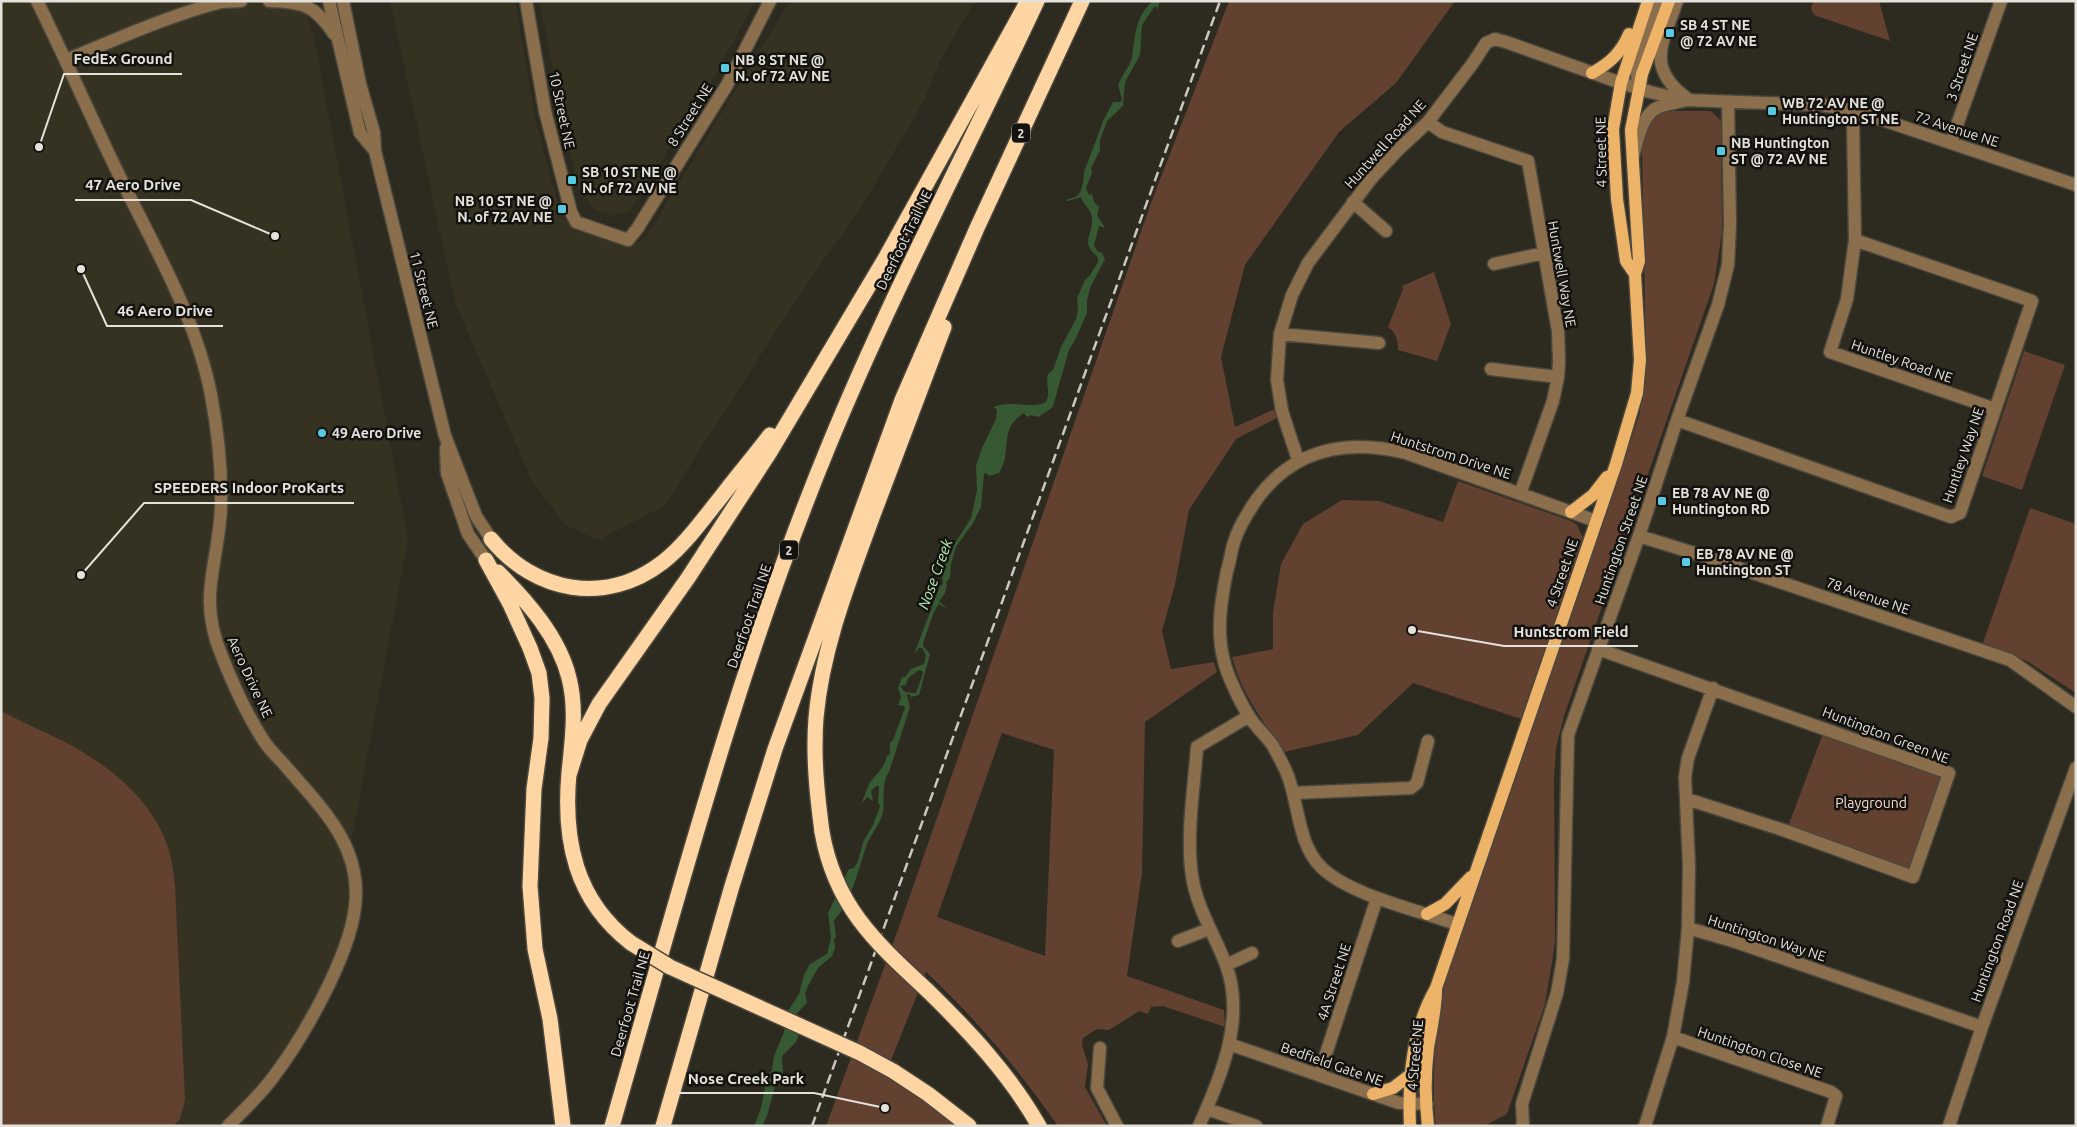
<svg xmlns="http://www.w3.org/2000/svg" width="2077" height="1127" viewBox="0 0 2077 1127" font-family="Ubuntu,sans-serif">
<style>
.built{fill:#363221}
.green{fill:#624131;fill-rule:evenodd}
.water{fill:#365934;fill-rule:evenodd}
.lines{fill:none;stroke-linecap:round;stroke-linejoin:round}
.minor-casing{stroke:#4a473d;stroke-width:15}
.major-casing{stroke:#4a473d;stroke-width:15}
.highway-casing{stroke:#4a473d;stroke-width:18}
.minor{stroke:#8b6f4d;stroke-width:12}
.major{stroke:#edb369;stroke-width:12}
.highway{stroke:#ffd5a3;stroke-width:15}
.rail{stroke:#c9c7bf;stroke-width:2.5;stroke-dasharray:10 5;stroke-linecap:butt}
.highway-bridge-casing{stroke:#4a473d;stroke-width:18;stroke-linecap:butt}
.highway-bridge{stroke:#ffd5a3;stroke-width:15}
.poi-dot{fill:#57c9e2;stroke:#14120e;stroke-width:2}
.labels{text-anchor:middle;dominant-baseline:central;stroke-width:5;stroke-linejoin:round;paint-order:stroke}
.shield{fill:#14120e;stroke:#a6a49e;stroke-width:1}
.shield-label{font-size:12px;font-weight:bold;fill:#e4e2db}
.poi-label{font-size:14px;font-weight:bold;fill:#e4e2db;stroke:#14120e;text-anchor:start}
.street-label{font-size:14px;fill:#e4e2db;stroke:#14120e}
.park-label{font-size:14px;fill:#fbdbcc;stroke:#14120e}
.water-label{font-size:15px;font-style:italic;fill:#b1ebad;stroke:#14120e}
.leader{fill:none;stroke:#e4e2db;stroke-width:2}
.callout-dot{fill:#e4e2db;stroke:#14120e;stroke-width:2}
.callout-label{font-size:15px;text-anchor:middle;font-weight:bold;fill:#e4e2db;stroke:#14120e;stroke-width:5;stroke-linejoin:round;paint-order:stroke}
</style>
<rect width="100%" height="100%" fill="#2d2a1f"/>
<path class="built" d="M1,1h303l12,47 92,491 -59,314 6,26 -7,59 -78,143 -47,45h-222z
M390,1h125l21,121 26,97 64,28 18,-7 146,-239h185l-35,59 -17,43 -60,101 -63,90 -136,212 -66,34 -33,-15 -33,-44 -77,-179z
M539,1h216l-44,82 -81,128 -18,5 -19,-7 -16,-23z"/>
<path class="green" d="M1229,1h226l-59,82 -57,49 -94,133 -24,92 14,70 40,-18 2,9 -41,21 -47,71 -14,75 -13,46 9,38 43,-7 3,10 -72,50 -3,151 -15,103 97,34 1,17 -62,-21 -12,1 -3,7 -9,-3 -30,19 -12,-1 -14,9 -1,7 6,19 -3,23 22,39h-49c-39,-56 -82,-107 -132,-154l-40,101 29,18 44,35h-133l74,-202 251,-721zM1002,733l52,17 -9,206 -108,-39z
M1813,1h66l11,40 -76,-26 -3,-6z
M1662,111h49l10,10 1,111 -8,52 -150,432 -8,32 -2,31 1,162 -3,22 -7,41 -38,110 -23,12h-48c-5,-43 -1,-91 7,-134 4,-18 11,-37 17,-55l179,-521 7,-36v-17l-4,-214c4,-17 5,-27 20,-38z
M1434,272l17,52 -14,37 -39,-11c0,-10 -2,-17 -10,-23l15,-38 -1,-3z
M2024,351l41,14 -43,125 -40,-14z
M1458,481l113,40 6,4 6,13 -62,181 -108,-36 -55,52 -74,17c-21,-31 -43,-59 -52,-95l41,-8v-37l8,-48 22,-40 39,-24 37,1 64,21z
M2030,508l46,16v169l-49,-32 -44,-18z
M1,711c21,11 42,20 62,30 41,21 83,53 101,96 7,15 9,32 11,49l10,214 -5,19 -7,7h-172z
M1825,728l124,45 -36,104 -127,-45z"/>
<path class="water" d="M1153,1h7l-3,9v-3h-3l-12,18 -2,30 -15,27 -2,24 -16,15 -7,19v10l-9,18 1,5 -6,15 3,7 3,-1 2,8 5,5 -2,8 8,13 -6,-2 -5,19 3,6 5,2 3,6 -15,29 -3,12v13l-11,25 -7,12 -16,56 -4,4 -11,7 -7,-2 -4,2 -3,-4c-20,13 -16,26 -19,45 -1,5 -4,11 -6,15l-10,3 -3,-3 -2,1 -3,33 -8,16 -17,24 -5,17 -1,14 -4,4 1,2 -2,9 -6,8 8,8 -8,-5c-7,8 -11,27 -16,39v3l7,8 -11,41 -8,2 -2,-3 -2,1 3,12 -21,65c-8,11 -4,27 -6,40 -3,14 -13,22 -17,35 -7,21 -16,58 -32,73l2,17 -2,2 1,9 -3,8 -14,12 -10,18 -3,8 2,9 -10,10 2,7 -1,17 -2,5 -13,13 -1,5 1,13 -7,10 -9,33 -5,10h-8l7,-18 6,-31 5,-7 2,-14 10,-24 4,-21 11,-17 5,-19 6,-11 17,-10 4,-16 -3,-25 21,-44 5,-1 4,-7 5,-19 10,-17 7,-19 -2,-4 1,-16h-3l-5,5 2,10 -6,-4 -6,7c3,-6 5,-13 8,-20 8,-12 13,-12 18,-28l3,-2v-11l3,-3 12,-32 -1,-2 -6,-1 3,-8 -3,-9 4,-11h3l6,-8 13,-5 2,-9 -4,-7h-3l-5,6 26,-68 3,-2 -1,-12 3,-11h2l5,-13 19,-30 6,-27 -1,-26 6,-17 14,-29 1,-9 -3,-3c14,-8 38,3 52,-5 5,-9 -1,-19 2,-28l5,-4 8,-23 15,-28 2,-9 -1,-12 8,-18 5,-5 8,-13v-5c-21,-16 -1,-24 -7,-43 -2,-7 -9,-11 -10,-17l-13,4 -2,-1c2,-1 8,-2 11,-4 5,-3 7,-18 7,-24l20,-53 9,-17h7l2,-2 -4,-15c3,-9 13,-20 14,-28 3,-20 3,-41 21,-56zM919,670l3,1 1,2 -7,20 -11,-1 -5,-6 6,-1 2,-7z"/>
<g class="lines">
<g class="minor-casing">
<path id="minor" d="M37,1c29,58 54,117 83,176 34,70 76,140 91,218 7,37 11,74 10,112 -2,56 -24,89 0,147 11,28 25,59 41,84 5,9 13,17 20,24 37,44 81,82 73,145 -6,51 -53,133 -84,173 -13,17 -28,31 -43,46
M269,1c34,1 46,4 65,33
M329,1l31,132 15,18
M343,1l17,83 14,49 1,18 70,285 31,80 15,23
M526,1l19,110 26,101 5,10 52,18 9,-11 90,-144 43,-84
M1677,1c-15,43 -32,67 11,98
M221,2l20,-1
M66,60c53,-22 104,-45 159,-59
M1638,86l-2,-22 22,-63
M1856,111l-3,10 2,119 -8,59 -17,53 165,57
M1428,122l14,10 86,29 30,170 1,30 -1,16 -5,24 -33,93
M1951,142l50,-141
M1633,156c5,-16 9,-43 26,-49 7,-3 16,-4 24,-6
M1353,202l33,29
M1494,264l50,-11
M1280,334l99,9
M1491,369l67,8
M1677,420l274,97 9,-4 72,-212 -177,-61
M446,448l1,25 21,61 18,26
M1298,460l-16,-49 -5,-31 3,-46 12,-39 16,-32 63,-84 29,-31 28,-26 45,-59 13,-20 9,-4 11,3 115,41 29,9 35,8 137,5 34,6 220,74
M1639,536l58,18 313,106 66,47
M1598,649l351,124 -36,104 -127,-46 -99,-32
M1713,688l-25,70 -3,19 4,88 -1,63 48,14 246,85
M1293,793l118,-5 6,-5 11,-42
M1456,924c-38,-14 -107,-29 -135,-57 -23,-23 -22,-61 -33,-91 -4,-10 -10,-21 -15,-30 -7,-11 -18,-19 -24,-30 -8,-12 -22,-41 -25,-55 -8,-29 -3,-61 3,-90 3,-9 4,-20 7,-29 5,-16 14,-30 23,-43 37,-51 91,-60 149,-46l190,68
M1178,941l31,-12
M1226,965l26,-12
M1673,1037l158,55 5,4 -9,30
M1229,1044l170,59 28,1
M1100,1048l-3,40 20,38
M1319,1075l58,-177
M1207,1109l49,17
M1199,1126c22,-49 47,-108 27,-161 -11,-30 -29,-56 -34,-89 -6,-42 2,-87 5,-129l52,-31
M1523,1126l-1,-22 35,-111 6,-34 5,-224 71,-199 38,-116 41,-115 10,-40 2,-41 -2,-121
M1645,1126l28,-89 10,-55 5,-54
M1949,1126l33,-99 94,-259"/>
</g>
<g class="major-casing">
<path id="major" d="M1592,73c18,-10 29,-20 37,-39
M1635,274l-9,-13 -9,-62 -4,-70 8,-46 27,-82
M1571,512l22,-17 14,-18
M1427,914l18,-10 26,-27
M1373,1094l20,-6 17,-13
M1410,1126c-2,-48 2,-96 26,-138l180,-524 21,-71 3,-33 -5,-86 4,-13 -8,-131 11,-56 27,-73
M1428,1126c-3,-25 -3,-53 0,-78 3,-19 8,-38 8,-58"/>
</g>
<g class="highway-casing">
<path id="highway" d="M491,539c44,54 115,67 172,23 22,-17 40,-43 58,-65 16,-21 33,-41 49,-62
M486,560l24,44 20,44 9,25 3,25 -1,40 -7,51 -4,97 5,63 15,70 13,107
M498,572c29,29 61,65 71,106 8,31 3,64 0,95 -6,67 6,127 62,170
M569,775l11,-35 19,-36 89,-126 82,-126 116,-195 139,-251
M822,832c-5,-38 -9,-76 -6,-114 6,-70 33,-137 57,-203 24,-63 47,-125 71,-188
M928,991c42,41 82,84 111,135
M893,1071l35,23 41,32
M612,1126c66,-228 126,-461 217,-681 62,-151 139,-296 208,-444
M663,1126l69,-240 43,-137 127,-349 75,-172 105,-227"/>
</g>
<use href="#minor" class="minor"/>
<use href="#major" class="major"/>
<use href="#highway" class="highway"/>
<path class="rail" d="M812,1126l408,-1125"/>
<g class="highway-bridge-casing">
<path id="highway-bridge" d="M822,832c13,74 53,110 106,159
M631,943l39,24 190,86 33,18"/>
</g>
<use href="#highway-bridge" class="highway-bridge"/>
</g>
<g class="poi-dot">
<rect x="1665" y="28" width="10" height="10" rx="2.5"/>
<rect x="720" y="63" width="10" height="10" rx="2.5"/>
<rect x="1767" y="106" width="10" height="10" rx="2.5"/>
<rect x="1716" y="146" width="10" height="10" rx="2.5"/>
<rect x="567" y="175" width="10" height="10" rx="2.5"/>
<rect x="557" y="204" width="10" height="10" rx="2.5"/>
<circle cx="322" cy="433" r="5"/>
<rect x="1657" y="496" width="10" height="10" rx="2.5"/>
<rect x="1681" y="557" width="10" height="10" rx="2.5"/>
</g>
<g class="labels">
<g class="shield">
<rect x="1012" y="123.5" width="18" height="19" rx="4"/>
<rect x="780" y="540.5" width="18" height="19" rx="4"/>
</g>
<g class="shield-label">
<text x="1021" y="133">2</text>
<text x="789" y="550">2</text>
</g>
<g class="poi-label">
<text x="1680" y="25">SB 4 ST NE<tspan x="1680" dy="16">@ 72 AV NE</tspan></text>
<text x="735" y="60">NB 8 ST NE @<tspan x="735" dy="16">N. of 72 AV NE</tspan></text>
<text x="1782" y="103">WB 72 AV NE @<tspan x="1782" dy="16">Huntington ST NE</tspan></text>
<text x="1731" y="143">NB Huntington<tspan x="1731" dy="16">ST @ 72 AV NE</tspan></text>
<text x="582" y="172">SB 10 ST NE @<tspan x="582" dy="16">N. of 72 AV NE</tspan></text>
<text x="552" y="201" text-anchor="end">NB 10 ST NE @<tspan x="552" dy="16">N. of 72 AV NE</tspan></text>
<text x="332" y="433">49 Aero Drive</text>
<text x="1672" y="493">EB 78 AV NE @<tspan x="1672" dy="16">Huntington RD</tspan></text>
<text x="1696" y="554">EB 78 AV NE @<tspan x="1696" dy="16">Huntington ST</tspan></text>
</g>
<g class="street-label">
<text transform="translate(1962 67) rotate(-71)">3 Street NE</text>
<text transform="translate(562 110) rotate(78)">10 Street NE</text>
<text transform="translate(690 115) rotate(-58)">8 Street NE</text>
<text transform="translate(1957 129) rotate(18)">72 Avenue NE</text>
<text transform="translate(1385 144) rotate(-48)">Huntwell Road NE</text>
<text transform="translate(1601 152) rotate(-91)">4 Street NE</text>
<text transform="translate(904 240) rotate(-64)">Deerfoot Trail NE</text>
<text transform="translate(1562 274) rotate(80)">Huntwell Way NE</text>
<text transform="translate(424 290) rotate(76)">11 Street NE</text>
<text transform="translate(1902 361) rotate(19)">Huntley Road NE</text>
<text transform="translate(1451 455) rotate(18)">Huntstrom Drive NE</text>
<text transform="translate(1963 455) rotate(-71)">Huntley Way NE</text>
<text transform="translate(1621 540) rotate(-71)">Huntington Street NE</text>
<text transform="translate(1562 573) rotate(-71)">4 Street NE</text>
<text transform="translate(1868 596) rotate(19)">78 Avenue NE</text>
<text transform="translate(749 616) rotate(-71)">Deerfoot Trail NE</text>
<text transform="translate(250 677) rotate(65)">Aero Drive NE</text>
<text transform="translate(1886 735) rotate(21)">Huntington Green NE</text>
<text transform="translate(1767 938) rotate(18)">Huntington Way NE</text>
<text transform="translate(1997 941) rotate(-70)">Huntington Road NE</text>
<text transform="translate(1334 982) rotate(-72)">4A Street NE</text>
<text transform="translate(630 1004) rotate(-74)">Deerfoot Trail NE</text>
<text transform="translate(1760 1052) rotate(19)">Huntington Close NE</text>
<text transform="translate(1415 1055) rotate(-85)">4 Street NE</text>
<text transform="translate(1332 1064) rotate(19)">Bedfield Gate NE</text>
</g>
<g class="park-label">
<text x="1871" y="803">Playground</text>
</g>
<g class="water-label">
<text transform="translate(935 574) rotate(-70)">Nose Creek</text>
</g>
</g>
<path class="leader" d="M39 147L64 74H182M275 236L191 200H75M81 269L107 326H223M81 575L144 503H354M1412 630L1504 646H1638M885 1108L814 1093H678"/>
<g class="callout-dot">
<circle cx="39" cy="147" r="5"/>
<circle cx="275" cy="236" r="5"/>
<circle cx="81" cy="269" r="5"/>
<circle cx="81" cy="575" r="5"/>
<circle cx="1412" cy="630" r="5"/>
<circle cx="885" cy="1108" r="5"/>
</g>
<g class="callout-label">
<text x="123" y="64">FedEx Ground</text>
<text x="133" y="190">47 Aero Drive</text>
<text x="165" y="316">46 Aero Drive</text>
<text x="249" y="493">SPEEDERS Indoor ProKarts</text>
<text x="1571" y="637">Huntstrom Field</text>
<text x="746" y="1084">Nose Creek Park</text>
</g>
<rect width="2077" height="1127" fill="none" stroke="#e4e2db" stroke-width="5"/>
</svg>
